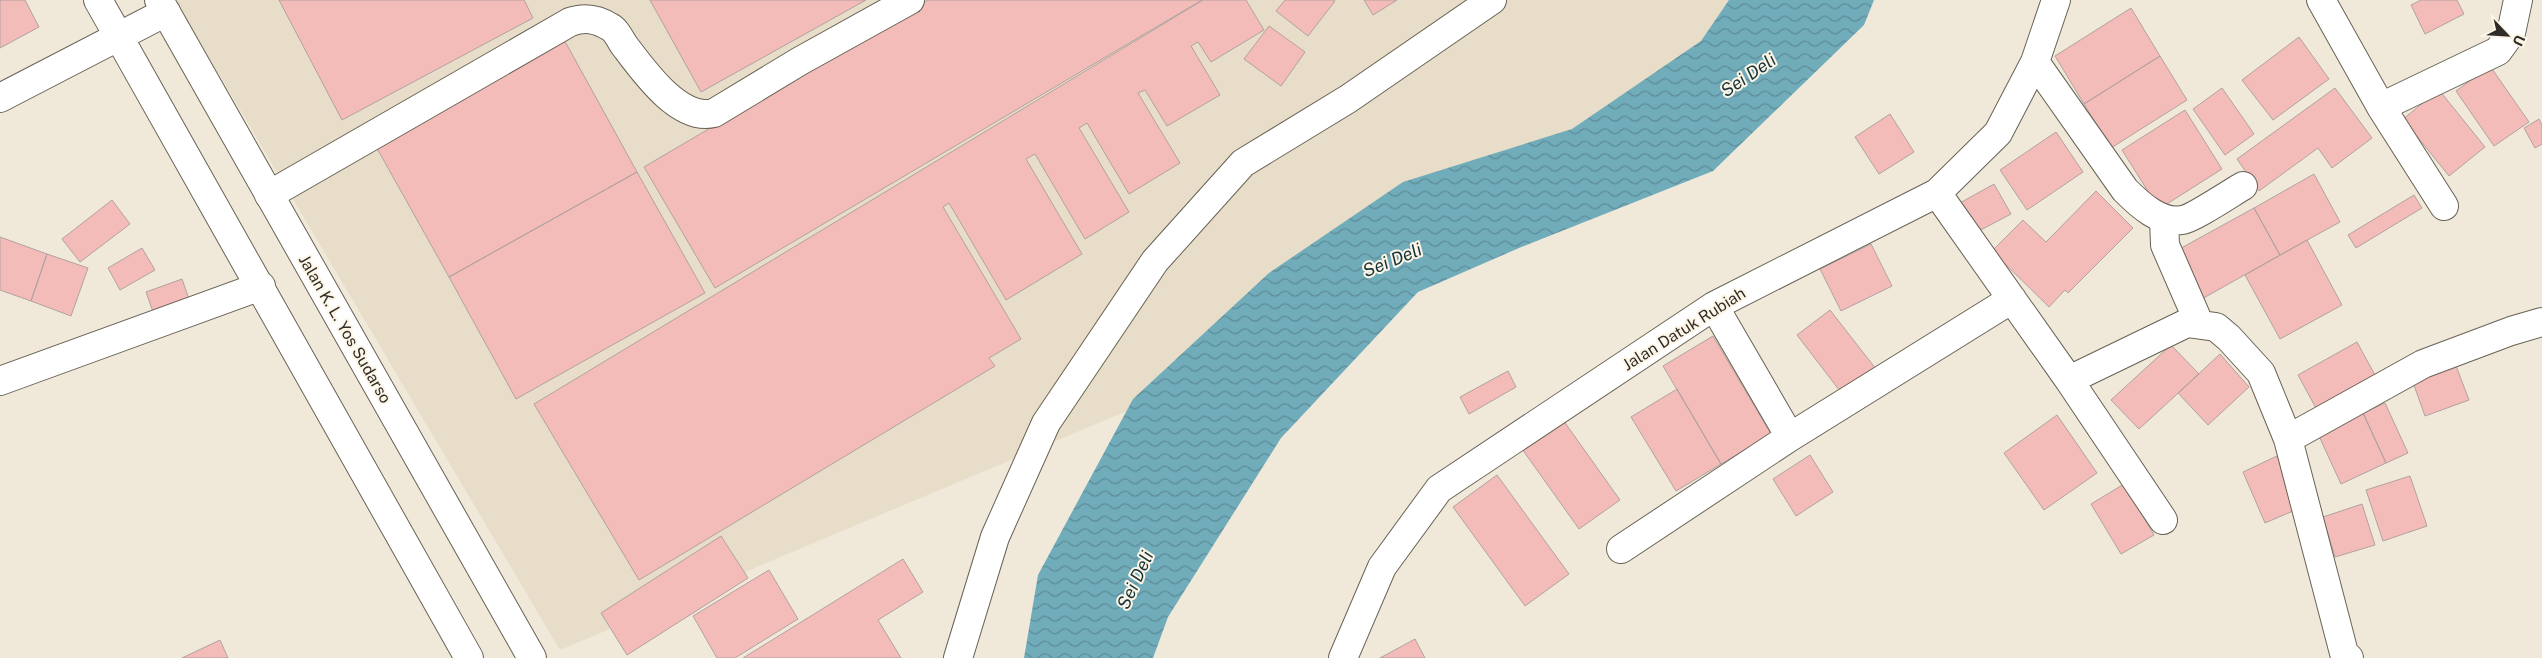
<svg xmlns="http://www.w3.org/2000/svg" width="2542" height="658" viewBox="0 0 2542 658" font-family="'Public Sans',sans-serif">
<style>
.built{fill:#e7ddc8}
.water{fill:url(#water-waves)}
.building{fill:#f3bcb9;stroke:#b2a1a0}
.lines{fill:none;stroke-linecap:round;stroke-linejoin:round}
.minor-casing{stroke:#686255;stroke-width:30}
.highway-casing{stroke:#686255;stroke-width:30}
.minor{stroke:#fff;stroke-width:28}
.highway{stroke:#fff;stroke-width:28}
.labels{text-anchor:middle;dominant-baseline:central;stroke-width:4;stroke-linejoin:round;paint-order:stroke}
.street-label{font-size:16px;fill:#302d28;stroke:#fdf6e7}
.water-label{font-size:18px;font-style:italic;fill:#15333a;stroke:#fdf6e7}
</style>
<defs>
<pattern id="water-waves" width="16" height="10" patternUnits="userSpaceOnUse" patternTransform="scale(1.25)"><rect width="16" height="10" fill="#71acba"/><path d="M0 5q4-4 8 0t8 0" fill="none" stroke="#5d8c97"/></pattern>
</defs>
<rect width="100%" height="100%" fill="#f0e9da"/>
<path class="built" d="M175,0h1676l-589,354 -702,296z"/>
<path class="water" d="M1729,0h145l-10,25 -151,146 -194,77 -101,44 -137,146 -113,179 -15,41h-129l14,-83 95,-176 136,-126 134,-91 169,-53 129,-88z"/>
<path class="building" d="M0,0h25l14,27 -39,21z
M279,0h245l9,18 -191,102z
M650,0h216l-165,92z
M928,0h274l-487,288 -71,-121z
M1203,0h43l18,30 -53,32 -13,-20 -7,4 29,49 -53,31 -22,-36 -7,3 42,70 -51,31 -42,-71 -8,5 50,84 -44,27 -50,-85 -9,5 56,95 -76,46 -57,-97 -6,4 78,132 -32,19 6,8 -356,214 -105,-176z
M1285,0h48l2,1 -27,35 -32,-25z
M1364,0h33l-24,15z
M2421,0h36l7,14 -39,20 -14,-29z
M2131,8l29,48 -76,48 -29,-48z
M1269,26l36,26 -24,34 -37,-27z
M562,36l75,136 -188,105 -75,-134z
M2299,37l30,42 -56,41 -31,-40z
M2160,56l27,44 -76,48 -27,-44z
M2490,66l39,56 -35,24 -38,-55z
M2222,88l32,46 -29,21 -32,-46z
M2335,88l37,50 -40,30 -14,-20 -59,43 -22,-32z
M2439,90l46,57 -36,29 -46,-57z
M2185,110l37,59 -63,40 -37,-59z
M1890,114l24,38 -35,22 -24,-37z
M2539,119l3,6v19l-7,4 -11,-20z
M2056,132l27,40 -56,38 -27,-40z
M637,172l68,121 -189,106 -67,-122z
M2314,174l26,48 -60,33 -26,-47z
M1994,184l17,30 -36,19 -17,-29z
M2096,191l37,37 -65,65 -3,-3 -16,17 -57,-56 31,-31 23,22z
M2414,195l8,13 -66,40 -8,-13z
M112,200l18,24 -50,38 -18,-23z
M2254,208l26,47 -80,45 -26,-48z
M0,237l47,17 -16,47 -31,-11z
M2307,240l35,65 -62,34 -35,-64z
M1871,244l21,42 -51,25 -21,-42z
M142,248l13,22 -35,20 -12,-22z
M47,254l41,14 -17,48 -40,-15z
M182,279l7,20 -36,13 -7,-20z
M1830,310l46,59 -33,26 -46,-60z
M1713,336l58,98 -50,30 -58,-98z
M2357,342l19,35 -59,33 -19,-35z
M2171,345l28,29 -60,55 -28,-29z
M2220,354l29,33 -41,38 -30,-32z
M2453,358l16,42 -44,16 -15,-42z
M1508,371l8,16 -47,27 -9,-17z
M1677,389l44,75 -45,27 -45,-74z
M2385,403l23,50 -22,10 -23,-50z
M2363,413l23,50 -45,21 -23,-50z
M2057,415l40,58 -53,37 -40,-57z
M1563,420l57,80 -41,29 -57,-80z
M1810,455l23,37 -37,24 -23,-37z
M2277,456l23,52 -35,15 -22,-51z
M1497,475l72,99 -44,32 -72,-99z
M2410,476l17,50 -44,15 -17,-51z
M2124,484l30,51 -33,19 -30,-50z
M2362,504l13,41 -40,12 -12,-40z
M721,536l27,42 -121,77 -26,-42z
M903,559l20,33 -45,28 23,38h-158z
M769,570l29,49 -63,39h-18l-24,-42z
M1415,639l10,19h-45z
M220,640l8,18h-46z"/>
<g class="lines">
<g class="minor-casing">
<path id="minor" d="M2321,0l60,107 63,99
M2035,62l90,128c14,14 35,34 57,30 10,-1 49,-27 61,-34
M0,98l166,-86
M2381,107l117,-56 13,-18 7,-33
M1937,193l132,187 94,140
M269,195l301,-173c14,-5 26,-4 40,5 6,3 10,12 14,18 19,25 55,77 90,68l86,-52 110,-61
M2164,219l1,26 34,78
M1714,306l76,131
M2069,380l118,-57 29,4 13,11 32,35 27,66 56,214 5,5
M0,381l261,-95
M2288,439l135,-75 88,-33 31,-9
M1621,549l169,-112 222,-138
M958,658l37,-121 51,-114 109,-162 88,-98 105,-64 144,-99
M1343,658l39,-91 57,-78 275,-183 223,-113 61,-60 37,-71 21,-62"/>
</g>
<g class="highway-casing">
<path id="highway" d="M98,0l371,658
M159,0l373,658"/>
</g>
<use href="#minor" class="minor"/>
<use href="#highway" class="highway"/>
</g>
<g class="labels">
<g class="street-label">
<text transform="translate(345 329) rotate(60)">Jalan K. L. Yos Sudarso</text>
<text transform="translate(1684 329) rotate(-32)">Jalan Datuk Rubiah</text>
</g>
<g class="water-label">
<text transform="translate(1748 75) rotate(-34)">Sei Deli</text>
<text transform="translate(1392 260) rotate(-22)">Sei Deli</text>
<text transform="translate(1135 580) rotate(-65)">Sei Deli</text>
</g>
</g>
<g transform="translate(2507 35) rotate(115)" stroke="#fdf6e7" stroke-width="4" paint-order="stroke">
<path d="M0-4L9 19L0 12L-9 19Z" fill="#302d28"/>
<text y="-8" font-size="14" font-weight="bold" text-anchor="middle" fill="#302d28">U</text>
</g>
</svg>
